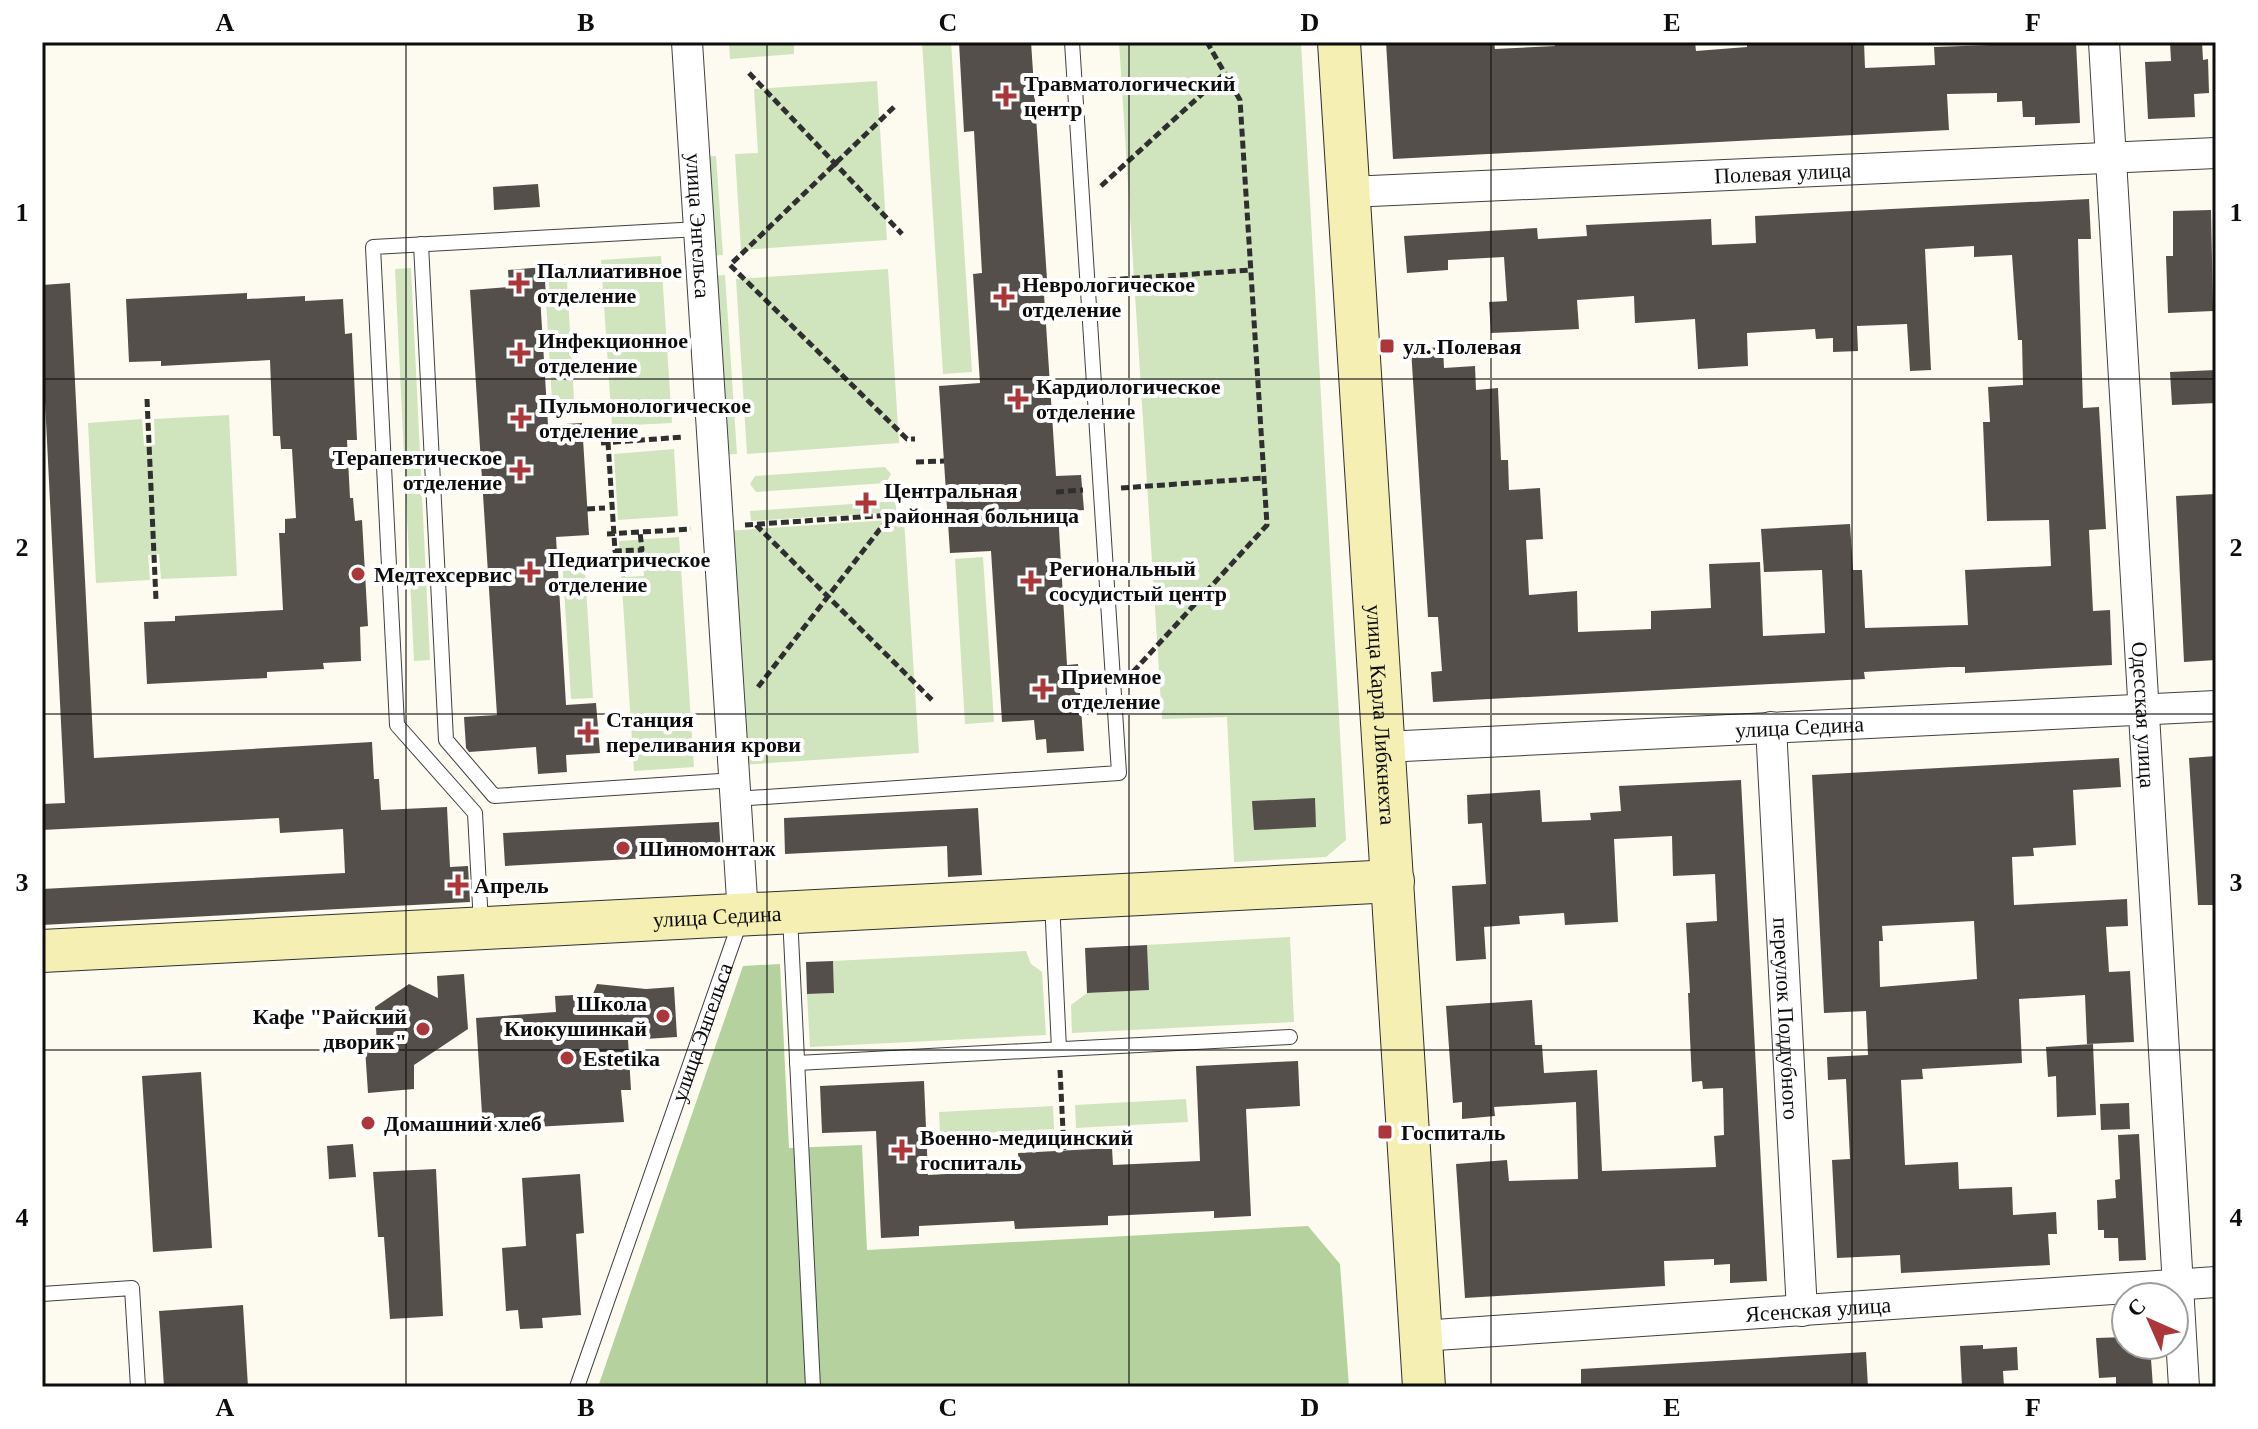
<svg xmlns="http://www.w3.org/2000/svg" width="2258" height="1429" viewBox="0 0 2258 1429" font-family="'Times New Roman',serif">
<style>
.green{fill:#d0e4bd;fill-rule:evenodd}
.forest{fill:#b5d29e}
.building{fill:#554f4b;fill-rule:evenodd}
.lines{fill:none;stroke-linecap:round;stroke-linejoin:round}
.lane-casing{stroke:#404040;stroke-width:16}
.street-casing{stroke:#404040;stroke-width:32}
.secondary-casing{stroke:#2f2f2f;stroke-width:44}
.path{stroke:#2f2f2f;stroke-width:5;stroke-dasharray:8 4;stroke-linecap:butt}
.lane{stroke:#fff;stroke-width:14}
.street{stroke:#fff;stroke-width:30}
.secondary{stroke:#f5efb3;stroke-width:42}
.grid{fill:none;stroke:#0d0d0d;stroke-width:2;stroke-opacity:0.55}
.poi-dot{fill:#ac373a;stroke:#fff;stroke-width:3}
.labels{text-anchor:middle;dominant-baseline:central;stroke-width:8;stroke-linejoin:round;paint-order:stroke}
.poi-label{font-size:22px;font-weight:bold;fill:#0d0d0d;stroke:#fff;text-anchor:start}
.street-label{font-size:22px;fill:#0d0d0d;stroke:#fff}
.neatline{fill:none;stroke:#0d0d0d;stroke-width:3}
.grid-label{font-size:26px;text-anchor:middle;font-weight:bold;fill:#0d0d0d}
</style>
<rect width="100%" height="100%" fill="#fdfbf0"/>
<path class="green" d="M729,42h65v12l-64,5z
M922,42h29l21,330 -29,2z
M1119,42h182l45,798 -20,17 -92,5 -7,-145 -65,2z
M877,81l10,159 -146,10 -6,-96 23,-1 -4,-64z
M716,156l7,99 -16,1 -6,-99z
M661,256l11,167 -60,3 -11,-166z
M566,264l9,152 -22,2 -7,-118h4l-2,-34z
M411,268l19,392 -16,1 -19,-392z
M888,269l11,174 -152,11 -11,-175z
M725,275l12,179 -16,1 -11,-179z
M229,415l8,161 -76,3 -2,-25 -11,1 2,25 -54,3 -8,-160 54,-4 2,27 11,-1 -1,-26z
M674,449l4,67 -60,4 -4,-66z
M885,467l6,7 -5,9 -130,9 -6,-8 5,-8z
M896,501v11l-145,9 -1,-10z
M904,519l15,234 -178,12 -15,-234z
M679,537l15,230 -60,4 -15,-230zM643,556l1,20 -19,1 -1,-20z
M584,556l9,142 -22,1 -9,-141z
M983,557l11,165 -29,2 -10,-165z
M1290,937l4,85 -222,11 -1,-28 16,-12 61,-3 -1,-45z
M1026,951l5,13 11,8 4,63 -236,12 -3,-53 27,-1 -1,-32z
M1186,1099l2,23 -112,6 -1,-23z
M1053,1106l1,23 -114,6 -1,-23z"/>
<path class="forest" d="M780,964l9,184 73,-3 5,105 441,-24 32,38 9,123h-751l145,-421z"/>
<path class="building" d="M959,42h72l17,252h-4l12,182 25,-1 3,35 -26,2 9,153 11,-1 6,87 -37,2 -1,-14 -10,1 -2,-20 -32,2 -11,-171 -41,2 -11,-167 41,-3 -7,-109 9,-1 -8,-142 -10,1z
M1386,42h108l1,7 60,-3 -1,-4h44v3l97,-3 1,9 51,-4v-5h117l1,26 70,-3 -1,-18 142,-5 4,81 -45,2v-8h-12l-1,-16 -25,1v-9l-50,1 2,36 -556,29z
M2170,42h32l1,18 5,-1 1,34 -15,1 1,23 -47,2 -3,-57 26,-1z
M538,184l2,23 -46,3 -1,-23z
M2089,199l2,40h-13l5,169 16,-1 7,122 -17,1 4,81 17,-1 2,55 -147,8v-6h-15l-86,5 1,7 -432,23 -2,-30 11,-1 -4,-54h-10l-17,-268 32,-2 1,21 31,-2 1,24 22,-2 3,72h7l1,30 31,-2 3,51 -17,1 3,55 48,-4 1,41 73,-3v-18l60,-3 -2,-44 51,-2 3,74 62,-3 -3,-63 -58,2 -3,-43 89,-5 3,46h9l3,58 103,-3 -3,-55 86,-4 -2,-46 -62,1 -4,-99h7l-2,-35 35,-2 -1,-45h-4l-6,-85 -38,2v-11l-49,3 6,121 -21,1 -3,-47 -50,2 1,25 -25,1v-14l-17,1 -1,-10 -68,4 1,33 -50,3 -3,-50 -60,4 -1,-27 -57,4 2,29 -88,4 -2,-31 18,-1 -3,-44 -56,3v10l-41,3 -3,-37 133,-8 1,11 49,-3 -1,-11 125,-6 1,26 44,-2 -1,-27z
M2211,210l2,101 -45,2 -2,-57h7v-45z
M544,267l2,29h-6l8,129 34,-2 7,112 -33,2 10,168 30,-2 4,50 -34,2 1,17 -29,2 -2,-27 -67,5 -3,-4 -2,-31 33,-2 -27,-425 39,-3 -1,-17z
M70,283l24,475 278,-16 2,37h5l2,31 66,-3 3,60 18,-1 2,36 -428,23v-36l303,-16 -2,-44 -63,4 -1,-15 -237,12v-26l23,-1 -23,-462v-56z
M247,293v6l58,-3v5l38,-2 2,35 7,-1 5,107h-10l3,58h3l2,23 7,-1 6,106 -8,1 1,34 -38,2 1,6 -57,3v6l-120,6 -3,-62 31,-1v-5l108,-6 -4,-77h6v-14l11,-1 -3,-52 -1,-17h-11l-1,-13h-7l-3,-76 -109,6v-5l-32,1 -3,-63z
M2216,370v33l-44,2 -2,-33z
M2216,494v166l-32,2 -8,-166z
M2216,756v149h-18l-9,-147z
M2119,758l2,29 -48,3 3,55 -43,3 1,8 -22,1 2,48 113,-6 1,27 -22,1 3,45 21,-1 4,71 -47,2 -2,-49 -66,4 3,64 -100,6 1,10 -22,1 4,85 53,-3 1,27 53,-2 1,28 43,-3 1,22h-9l2,31 -149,8 -1,-18 -63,3 -5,-98 18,-1 -4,-80 -18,1 -1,-23 41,-2 -2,-44 -42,2 -12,-238zM1974,921l3,58 -97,8 -1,-46h4l-1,-15z
M1741,780l26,501 -37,2v-19l-16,1v-6l-50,2 1,25 -200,12 -9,-134 51,-4 2,21 69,-2 -2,-77 -82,5 1,9 -33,3v-17l-9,1 -7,-97 86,-6 3,45h7l2,28 53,-3 5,101 114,-4 -2,-31 10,-1 -1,-47 -20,1 -1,-8 -10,1 -4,-89h2l-4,-70 31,-2 -2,-47 -42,2 -1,-40 -58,3 4,83 -53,3 -1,-12 -45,3 1,8 -36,3 2,32 -30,2 -4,-75 34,-2 -4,-61 -14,1 -1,-29 73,-5 2,32 49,-2 -1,-7 31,-2 -2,-25z
M1315,798l1,29 -62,3 -2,-29z
M978,808l4,67 -34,2 -1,-31 -162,8 -1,-36z
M719,822l2,32 -216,12 -2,-33z
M1147,945l2,45 -62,3 -2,-45z
M833,961l1,32 -27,1 -1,-32z
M464,974l4,55 -54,36v24l-46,4 -3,-45 12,-1 -2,-40 34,-23 29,14 -1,-22z
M597,984l49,5 28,-2 3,50 -49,3 3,50h-10l3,32 -141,8 -7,-112 80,-6 -1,-16 38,-2z
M2093,1044l3,71 -39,2 -1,-41 -8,1 -2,-30z
M1298,1061l2,45 -54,3 5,107 -37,2v-7l-106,5v9l-93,4 -1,-8 -95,5v10l-38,2 -5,-107 -54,2 -2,-47 104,-5 4,94 91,-5 -1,-17 94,-5 1,17 87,-4 -4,-95z
M201,1072l11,176 -59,4 -11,-176z
M2129,1103l1,26 -29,1 -1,-26z
M2139,1134l7,126 -27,1 -1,-23h-14v-8h-6l-1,-30 19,-2 -1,-18 5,-1 -2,-44z
M353,1144l3,33 -27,2 -2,-33z
M436,1169l7,147 -53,3 -6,-82h-6l-5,-65z
M580,1174l4,59 -8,1 5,81 -39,3 1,10 -23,1 -2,-19 -12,1 -4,-63 24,-2 -4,-68z
M243,1305l5,82h-84l-5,-76z
M2126,1337v8h24l3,42h-37v-10l-17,1 -3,-40z
M1983,1345v4l34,-2 1,23 -15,1 1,16h-42l-2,-41z
M1866,1352l2,35h-287v-18z"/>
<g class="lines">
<g class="lane-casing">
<g id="lane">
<path d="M421,244l25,496 48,56 241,-16"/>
<path d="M735,799l384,-26 -47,-731"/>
<path d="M1052,901l7,148"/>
<path d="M790,916l23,471"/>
<path d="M481,924l-6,-111 -78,-88 -24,-478 326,-18"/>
<path d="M797,1063l493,-26"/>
<path d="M42,1294l90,-6 6,99"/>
<path id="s1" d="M577,1387l164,-468"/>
</g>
</g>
<g class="street-casing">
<g id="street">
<path id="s2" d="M687,42l56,873"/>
<path id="s3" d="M2104,42l80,1345"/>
<path id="s4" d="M1349,192l867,-39"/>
<path id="s5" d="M1771,727l31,584"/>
<path id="s6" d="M1384,747l832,-41"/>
<path id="s7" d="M1421,1336l795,-54"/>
</g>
</g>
<g class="secondary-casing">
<g id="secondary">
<path id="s8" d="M1339,42l85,1345"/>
<path id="s9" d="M42,951l1351,-70"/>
</g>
</g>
<path class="path" d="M749,73l153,161
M894,107l-164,158 177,174h8
M1101,186l124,-113
M1108,280l143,-10
M147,399l9,201
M608,442l7,109 27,-1 -2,-18
M601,443l83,-6
M916,462l28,-1
M1121,488l143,-10
M1056,492l27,-2
M587,509l18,-1
M745,525l175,-12
M756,525l176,175
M607,534l84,-5
M1133,672l134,-147 -27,-425 -33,-58
M758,687l132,-171
M1060,1070l4,81"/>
<use href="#lane" class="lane"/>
<use href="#street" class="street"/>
<use href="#secondary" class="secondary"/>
</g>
<path class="grid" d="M406,42v1345M767,42v1345M1129,42v1345M1491,42v1345M1852,42v1345M42,379h2174M42,714h2174M42,1050h2174"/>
<g class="poi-dot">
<path d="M1002 84h8v8h8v8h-8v8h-8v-8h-8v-8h8z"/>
<path d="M515 271h8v8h8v8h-8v8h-8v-8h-8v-8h8z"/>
<path d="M1000 285h8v8h8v8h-8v8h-8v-8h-8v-8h8z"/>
<rect x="1379" y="338" width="16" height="16" rx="4"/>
<path d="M516 341h8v8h8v8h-8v8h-8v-8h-8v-8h8z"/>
<path d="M1014 387h8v8h8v8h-8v8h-8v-8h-8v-8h8z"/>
<path d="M517 406h8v8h8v8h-8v8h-8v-8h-8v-8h8z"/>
<path d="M516 458h8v8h8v8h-8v8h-8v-8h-8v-8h8z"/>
<path d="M862 491h8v8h8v8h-8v8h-8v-8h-8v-8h8z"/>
<path d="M526 560h8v8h8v8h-8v8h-8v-8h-8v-8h8z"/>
<circle cx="358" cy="574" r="8"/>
<path d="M1027 569h8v8h8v8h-8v8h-8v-8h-8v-8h8z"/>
<path d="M1039 677h8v8h8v8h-8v8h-8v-8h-8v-8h8z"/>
<path d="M584 720h8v8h8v8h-8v8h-8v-8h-8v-8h8z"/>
<circle cx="623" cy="848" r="8"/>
<path d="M454 873h8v8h8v8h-8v8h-8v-8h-8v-8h8z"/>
<circle cx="663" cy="1016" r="8"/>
<circle cx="423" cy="1029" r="8"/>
<circle cx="567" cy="1058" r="8"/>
<circle cx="368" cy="1123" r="8"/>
<rect x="1377" y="1124" width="16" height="16" rx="4"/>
<path d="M898 1138h8v8h8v8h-8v8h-8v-8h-8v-8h8z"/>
</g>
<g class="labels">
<g class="poi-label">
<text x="1024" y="83">Травматологический<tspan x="1024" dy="25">центр</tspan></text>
<text x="537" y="270">Паллиативное<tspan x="537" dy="25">отделение</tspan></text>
<text x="1022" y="284">Неврологическое<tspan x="1022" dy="25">отделение</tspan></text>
<text x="538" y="340">Инфекционное<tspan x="538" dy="25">отделение</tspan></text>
<text x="1403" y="346">ул. Полевая</text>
<text x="1036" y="386">Кардиологическое<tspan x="1036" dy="25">отделение</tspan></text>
<text x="539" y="405">Пульмонологическое<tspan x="539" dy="25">отделение</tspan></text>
<text x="502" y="457" text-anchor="end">Терапевтическое<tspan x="502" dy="25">отделение</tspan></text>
<text x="884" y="490">Центральная<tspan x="884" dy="25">районная больница</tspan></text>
<text x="548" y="559">Педиатрическое<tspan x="548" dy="25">отделение</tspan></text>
<text x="1049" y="568">Региональный<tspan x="1049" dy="25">сосудистый центр</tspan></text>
<text x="374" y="574">Медтехсервис</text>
<text x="1061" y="676">Приемное<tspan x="1061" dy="25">отделение</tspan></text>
<text x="606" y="719">Станция<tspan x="606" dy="25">переливания крови</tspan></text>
<text x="639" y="848">Шиномонтаж</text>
<text x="474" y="885">Апрель</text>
<text x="647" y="1003" text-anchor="end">Школа<tspan x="647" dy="25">Киокушинкай</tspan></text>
<text x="407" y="1016" text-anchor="end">Кафе "Райский<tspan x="407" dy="25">дворик"</tspan></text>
<text x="583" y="1058">Estetika</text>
<text x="384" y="1123">Домашний хлеб</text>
<text x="1401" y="1132">Госпиталь</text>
<text x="920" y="1137">Военно-медицинский<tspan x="920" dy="25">госпиталь</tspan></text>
</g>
<g class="street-label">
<text stroke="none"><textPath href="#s4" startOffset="434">Полевая улица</textPath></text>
<text stroke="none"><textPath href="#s2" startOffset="184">улица Энгельса</textPath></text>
<text stroke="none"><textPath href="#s8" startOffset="674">улица Карла Либкнехта</textPath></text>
<text stroke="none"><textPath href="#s3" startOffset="674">Одесская улица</textPath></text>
<text stroke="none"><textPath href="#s6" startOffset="416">улица Седина</textPath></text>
<text stroke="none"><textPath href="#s9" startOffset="676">улица Седина</textPath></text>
<text stroke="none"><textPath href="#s5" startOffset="292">переулок Поддубного</textPath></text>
<text stroke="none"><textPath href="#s1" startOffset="376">улица Энгельса</textPath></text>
<text stroke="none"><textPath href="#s7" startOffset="398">Ясенская улица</textPath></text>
</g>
</g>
<rect width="2258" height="1429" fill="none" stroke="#ffffff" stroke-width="88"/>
<g transform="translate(2150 1321) rotate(315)"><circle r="38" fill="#ffffff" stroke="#9e9e9e" stroke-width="2"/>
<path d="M0-6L14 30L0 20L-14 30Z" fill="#ac373a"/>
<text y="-12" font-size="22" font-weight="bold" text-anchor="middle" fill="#0d0d0d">С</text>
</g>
<rect x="44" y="44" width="2170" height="1341" class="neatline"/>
<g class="grid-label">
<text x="225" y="31">A</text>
<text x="586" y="31">B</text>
<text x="948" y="31">C</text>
<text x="1310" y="31">D</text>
<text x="1672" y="31">E</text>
<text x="2033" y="31">F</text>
<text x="22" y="221">1</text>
<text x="2236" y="221">1</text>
<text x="22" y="556">2</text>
<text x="2236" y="556">2</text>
<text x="22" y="891">3</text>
<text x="2236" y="891">3</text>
<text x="22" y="1226">4</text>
<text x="2236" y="1226">4</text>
<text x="225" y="1416">A</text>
<text x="586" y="1416">B</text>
<text x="948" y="1416">C</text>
<text x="1310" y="1416">D</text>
<text x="1672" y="1416">E</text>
<text x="2033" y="1416">F</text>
</g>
</svg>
